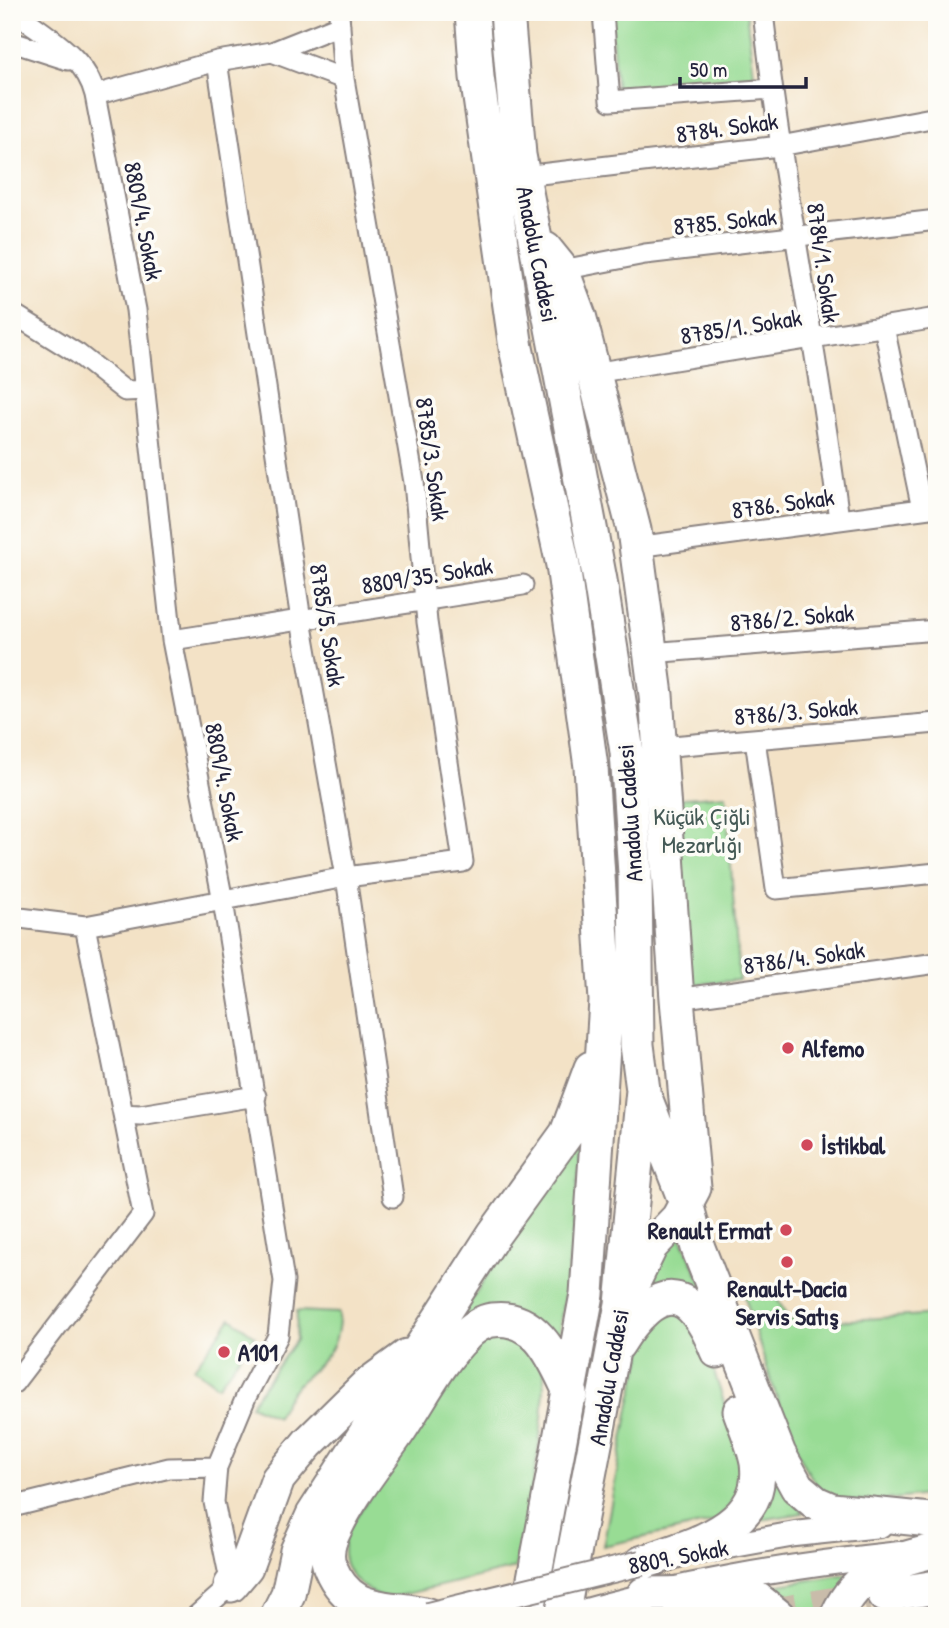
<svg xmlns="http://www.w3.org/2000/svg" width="949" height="1628" viewBox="0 0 949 1628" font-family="'Patrick Hand',sans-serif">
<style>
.green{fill:#98dc94;stroke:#5d7f68;stroke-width:2}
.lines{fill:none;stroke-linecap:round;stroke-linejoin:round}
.trunk-tunnel{stroke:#c9bcaa;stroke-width:33;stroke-dasharray:33 17;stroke-linecap:butt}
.minor-casing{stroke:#8a8280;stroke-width:23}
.tertiary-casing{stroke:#8a8280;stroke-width:28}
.trunk-casing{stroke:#8a8280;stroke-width:37}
.minor{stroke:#fff;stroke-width:19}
.tertiary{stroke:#fff;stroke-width:24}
.trunk{stroke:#fff;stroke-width:33}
.tertiary-bridge-casing{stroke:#8a8280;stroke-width:28;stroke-linecap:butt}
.tertiary-bridge{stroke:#fff;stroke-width:24}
.poi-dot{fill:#d1495b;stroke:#fdfcf7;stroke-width:2.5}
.labels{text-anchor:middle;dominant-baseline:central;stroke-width:7;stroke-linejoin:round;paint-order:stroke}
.street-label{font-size:24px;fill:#22223b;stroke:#fdfcf7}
.park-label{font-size:24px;fill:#455a56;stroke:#fdfcf7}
.poi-label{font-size:24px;font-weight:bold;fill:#22223b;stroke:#fdfcf7;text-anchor:start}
</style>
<rect width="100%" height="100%" fill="#fdfcf7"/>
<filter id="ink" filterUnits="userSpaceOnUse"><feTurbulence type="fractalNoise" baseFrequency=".0143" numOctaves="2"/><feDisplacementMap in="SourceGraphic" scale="14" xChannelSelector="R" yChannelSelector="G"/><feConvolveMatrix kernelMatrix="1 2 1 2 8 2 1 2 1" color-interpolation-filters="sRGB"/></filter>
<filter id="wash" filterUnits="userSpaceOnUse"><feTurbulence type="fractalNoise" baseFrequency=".00686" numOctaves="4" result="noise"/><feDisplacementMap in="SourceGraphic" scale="28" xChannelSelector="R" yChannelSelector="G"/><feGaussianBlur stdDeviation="1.57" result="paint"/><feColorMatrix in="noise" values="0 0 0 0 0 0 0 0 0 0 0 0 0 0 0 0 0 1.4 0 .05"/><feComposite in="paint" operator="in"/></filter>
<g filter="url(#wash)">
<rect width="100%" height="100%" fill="#f3e2c6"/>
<path class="green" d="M610,12h136l10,77 -139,8z
M726,795l13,185 -52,5 -15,-186z
M581,1130l-5,84 -18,126 -102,-16z
M677,1229l38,82 -73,-18z
M743,1291l30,1 16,27 18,4 130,-9v180c-26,2 -85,13 -107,3 -34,-15 -74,-167 -87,-206z
M297,1311l42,2c1,45 -24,50 -48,79 -6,7 -10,17 -14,25l-27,-12 46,-65z
M679,1312l23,23 44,134 -4,24 -27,29 -112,24 27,-143 21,-83z
M231,1318l24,18 -37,50 -24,-18z
M487,1336l32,1 25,25c2,70 -14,138 -29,206l-130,31c-32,-13 -50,-36 -37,-70l114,-172z
M767,1450l36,63 -48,8z
M860,1572l-34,44h-32l-14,-17 -20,-11z"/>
</g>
<g filter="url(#ink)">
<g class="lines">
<path class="trunk-tunnel" d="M765,1616l104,-19"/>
<g class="minor-casing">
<path id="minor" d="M25,12l1,8c27,20 61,40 69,75l41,215 36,330 51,261 61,380 -6,55 -32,61 -29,70 -3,35 17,83 -35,31
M603,12l7,89 162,-12
M763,12c19,171 55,338 76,508
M339,14l5,65
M12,42l56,18
M272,52l68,-27
M217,61l84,559 45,257 47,320
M523,176l257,-30 157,-29
M562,270l83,-16 292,-34
M12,313l66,41 47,37 20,-1
M884,327l38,182
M593,373l344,-55
M636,547l301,-40
M172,640l351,-55
M650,653l287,-23
M755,739l21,150 161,-16
M660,747l277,-24
M12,917l73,9 261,-49 117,-15 -36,-240 -13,-140 -70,-403 -72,-27 -55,9 -122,34
M85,926l38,188 17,1 116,-19
M677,999l260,-36
M14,1383l129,-169 -20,-100
M12,1507l157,-39 48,-1"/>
</g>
<g class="tertiary-casing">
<path id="tertiary" d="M695,1552l100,-18 85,-9
M568,1616c111,-32 217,-50 332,-62"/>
</g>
<g class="trunk-casing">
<path id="trunk" d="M472,12l5,65 39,271 47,217 28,202 15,234 -19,293 -60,322
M507,12l12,143 81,425 27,172 8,122 2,171 6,45 -21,214 -60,312
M545,249l17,21 18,49 54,211 22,165 21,304 17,189 -16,30 -27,28 -20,41
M646,1100l40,103 12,45 81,206 18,33 19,16 16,7 98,10
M618,1344c38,-61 72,-63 99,7
M641,1563c47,-17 125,-34 116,-100 -3,-17 -11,-35 -17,-52
M231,1585l15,-18 32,-88 30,-36 58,-57 41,-30
M644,1594l93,-1 20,6 21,17
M885,1595l52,-8
M428,1615c-41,-11 -77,2 -98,-48 -5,-12 -1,-26 4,-36 17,-37 45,-70 67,-103 20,-30 38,-66 64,-92 6,-7 18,-15 27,-16 46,-6 63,41 79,74
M277,1616l11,-22 9,-43 16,-36 181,-281 73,-101 24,-65
M837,1616c21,-46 55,-55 100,-66"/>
</g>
<use href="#minor" class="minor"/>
<use href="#tertiary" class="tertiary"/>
<use href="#trunk" class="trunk"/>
<g class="tertiary-bridge-casing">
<path id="tertiary-bridge" d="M428,1615l213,-52"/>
</g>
<use href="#tertiary-bridge" class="tertiary-bridge"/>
</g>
</g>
<g class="poi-dot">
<circle cx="788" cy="1048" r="7"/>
<circle cx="807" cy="1145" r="7"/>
<circle cx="786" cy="1230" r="7"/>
<circle cx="787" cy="1262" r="7"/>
<circle cx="224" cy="1352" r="7"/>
</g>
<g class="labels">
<g class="street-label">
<text transform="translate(727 127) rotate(-8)">8784. Sokak</text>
<text transform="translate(144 221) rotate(79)">8809/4. Sokak</text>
<text transform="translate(725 221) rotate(-6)">8785. Sokak</text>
<text transform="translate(538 254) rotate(79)">Anadolu Caddesi</text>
<text transform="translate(824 263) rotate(82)">8784/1. Sokak</text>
<text transform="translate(741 326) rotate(-9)">8785/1. Sokak</text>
<text transform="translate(433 459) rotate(82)">8785/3. Sokak</text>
<text transform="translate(783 503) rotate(-8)">8786. Sokak</text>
<text transform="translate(427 575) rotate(-9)">8809/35. Sokak</text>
<text transform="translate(792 617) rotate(-5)">8786/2. Sokak</text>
<text transform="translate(328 625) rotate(81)">8785/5. Sokak</text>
<text transform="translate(796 711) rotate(-5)">8786/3. Sokak</text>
<text transform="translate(225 782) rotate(79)">8809/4. Sokak</text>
<text transform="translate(629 813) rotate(-94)">Anadolu Caddesi</text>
<text transform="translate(804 957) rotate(-8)">8786/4. Sokak</text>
<text transform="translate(608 1377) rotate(-80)">Anadolu Caddesi</text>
<text transform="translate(678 1556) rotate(-11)">8809. Sokak</text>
</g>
<g class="park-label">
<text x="702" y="816">Küçük Çiğli<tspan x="702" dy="28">Mezarlığı</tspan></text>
</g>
<g class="poi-label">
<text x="802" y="1048">Alfemo</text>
<text x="821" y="1145">İstikbal</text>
<text x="772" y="1230" text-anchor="end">Renault Ermat</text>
<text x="787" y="1288" text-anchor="middle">Renault-Dacia<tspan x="787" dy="28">Servis Satış</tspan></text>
<text x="238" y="1352">A101</text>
</g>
</g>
<rect width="949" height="1628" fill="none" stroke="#fdfcf7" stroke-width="42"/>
<path d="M680 77v10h126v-10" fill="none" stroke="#22223b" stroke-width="3.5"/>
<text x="690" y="77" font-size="21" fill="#22223b" stroke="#fdfcf7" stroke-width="5" paint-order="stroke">50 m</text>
</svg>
